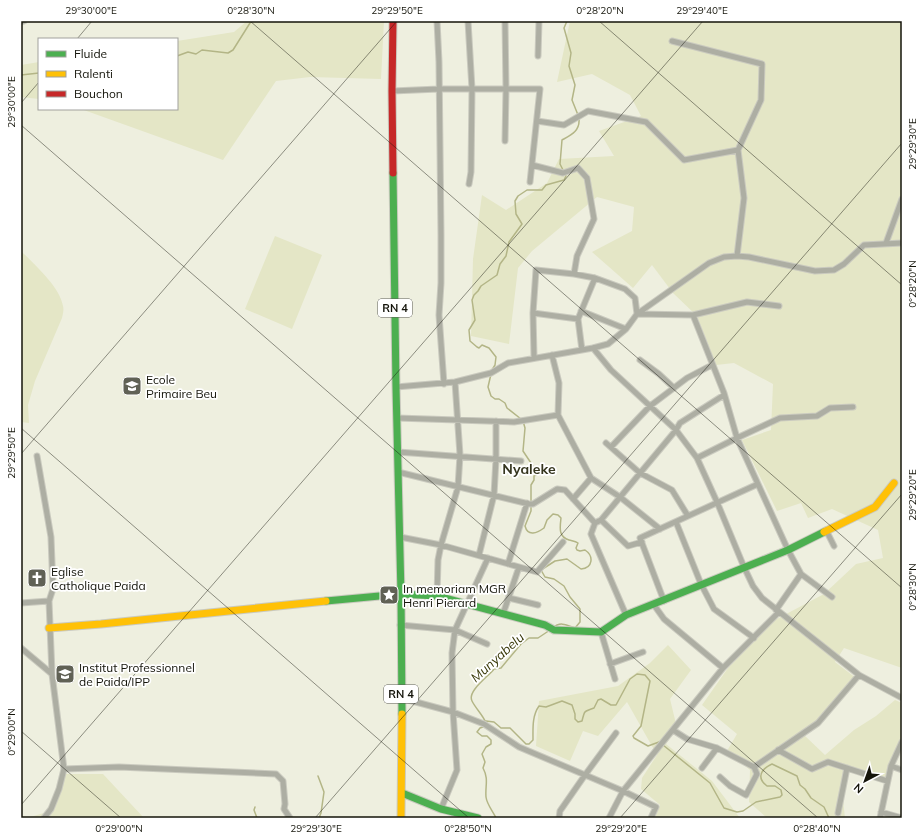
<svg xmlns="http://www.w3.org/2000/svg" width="923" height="839" viewBox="0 0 923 839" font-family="Mulish,sans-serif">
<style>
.green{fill:#e4e6c6}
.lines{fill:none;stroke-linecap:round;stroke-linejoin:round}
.stream{stroke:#b3b586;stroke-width:1.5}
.street-casing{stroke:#cacabf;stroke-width:7}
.fast-casing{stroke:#cacabf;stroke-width:9}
.slow-casing{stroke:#cacabf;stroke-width:9}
.jam-casing{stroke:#cacabf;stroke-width:9}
.street{stroke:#adaea3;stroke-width:5}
.fast{stroke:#4caf50;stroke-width:7}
.slow{stroke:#ffc107;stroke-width:7}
.jam{stroke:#c62828;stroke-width:7}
.ticks{fill:none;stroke:#14140a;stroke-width:1;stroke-opacity:0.45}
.labels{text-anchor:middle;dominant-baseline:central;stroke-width:3.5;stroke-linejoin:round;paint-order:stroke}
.shield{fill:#fff;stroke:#5a5a54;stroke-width:1}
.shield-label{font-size:11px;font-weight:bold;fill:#14140a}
.poi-label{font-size:12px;fill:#14140a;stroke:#fff;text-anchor:start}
.water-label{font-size:13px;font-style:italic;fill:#383807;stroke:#fff}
.quarter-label{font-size:14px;font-weight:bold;fill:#35351e;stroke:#fff}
.neatline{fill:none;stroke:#14140a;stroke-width:1.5}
.ticks-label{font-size:10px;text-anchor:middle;fill:#14140a}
</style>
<rect width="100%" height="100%" fill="#eeefdf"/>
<path class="green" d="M247,21h137l-3,58 -71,-2 -34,4 -53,79 -142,-51h96v-68l57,-9z
M570,21h332v647l-58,-20 -9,14 21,16 -52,57 21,20 29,-25 22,-14 19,-16 7,3v43l-19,35 -38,-12 -2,31 2,18h-78l-18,-16 1,-32 -23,-19 10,-17 -35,-29 26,-37 45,-47 51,-27 32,-30 27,-6 -5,-28 -46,-21 -24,9 -7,-15 -24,8 -35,-71 29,-10 2,-46 -39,-21 -18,2 -19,-49 -24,-23 -21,-28 -19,23 -41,-36 40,-21 2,-24 -37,-10 -65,54 -14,17 -9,76 -38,-8 2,-77 9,-64 24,15 41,-27 12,-24 55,-3 -15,-25 42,-15 -11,-21 -38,-21 -35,8z
M39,62v37l-18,-2v-32z
M275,236l47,19 -30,74 -47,-20z
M21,251c13,13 39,36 42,55 1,3 0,8 -1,12l-27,63 -7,24 1,18 -8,-1z
M668,645l23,25 -21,29 7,29 -11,16 46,37 28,37h-85l5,-13 -19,-16 1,-11 15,-23 -30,-53 -29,34 -15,-5 -13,30 -34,-15 3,-45 79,-15 32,-23z
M65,774h38l41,44h-117l27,-8z"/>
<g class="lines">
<path class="stream" d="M567,21l-3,7 7,25 -2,13 6,19 -3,15 6,15
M177,56l11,-4 8,2 6,-4 26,3 5,-3 17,-27 3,-2
M21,75l18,-2
M492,370l3,-5 1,-8 -7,-9 -7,-3 -3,3 -2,-1 -7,-6 -1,-11 6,-10 -3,-20 2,-5 4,-4 3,-5 16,-11 3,-11 6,-8 3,-14 13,-18 -6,-10 -1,-13 3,-5 9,-6h15l4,-5 18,-5 2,-4 -6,-12 2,-24c9,-5 18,-9 17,-21
M491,374l-3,13 3,9 4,3h4l6,4 2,5 14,11
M523,421l2,7 -2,23 12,18 4,3 -1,2 -4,2v4l-3,5v18
M531,506v5l-6,15c3,11 12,7 19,2l3,-8 6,-6 5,1 3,3c-1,9 -3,19 8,22 3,1 6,1 9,3l-2,5 1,2 3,1 5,-1c9,6 8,18 -4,19l-14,-10 -12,2 -14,9 4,7 9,2 10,7 6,11 10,12v13l-5,6c-8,-3 -15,-7 -22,0
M486,721l8,1 7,6h9l16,16h3l4,-4c0,-12 -1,-24 6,-34l7,1 16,-6 10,4 3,9v5l3,3 4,-1c3,-12 2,-9 12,-13l4,-8 3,-1 10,6h5l14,-26 7,-5 8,1 5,6 -9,45 -8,10 1,2 14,8 11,-4 4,3 47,38 14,25 13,4 6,-1 13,-9 24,-5 2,-2 -1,-5 -6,-4h-8c-11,-8 -6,-17 5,-22l25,12 3,9 5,4 6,9 13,9 5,11
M486,723c-3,-8 -10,-14 -14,-22 -5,-10 16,-24 22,-32l7,-1 20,-24 8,-6h9l12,-8
M486,726l-6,2 -3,4 5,4h5l4,4v4l-5,3 -4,7 3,8 -2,6c6,11 2,18 3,29 1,8 7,14 10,21
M318,776l6,16 -3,21 -2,5
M255,807l-1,3 3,8"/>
<g class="street-casing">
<path id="street" d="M437,21l2,41 2,173v48l-2,32 5,69
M468,21l4,68 -1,83 -2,12
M21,22l3,-1
M672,41l90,23 -1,36 -23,50 6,48 -7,58
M538,56l1,-35
M392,91l47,-2h101l-10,93
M537,121l27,4 24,-14 58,11 38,38 54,-10
M505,141l1,-52 -1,-68
M532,165l31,8 15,-5 9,10 7,41 -17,37 -3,18
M886,243l16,-44
M581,311l45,18
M533,313l45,6
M693,315l31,78 13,45 51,112 13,24 31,23
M593,348l18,22 65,60 21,28 20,44 27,65 9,19 9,12 97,77 43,23
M582,350l-4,-31 17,-41
M552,355l7,28 -1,32 33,63 29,19 40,32
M534,357l-1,-44 3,-43 38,4 21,4 30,11 10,9 2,16 56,1 54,-13 32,4
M640,360l19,14 15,14
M396,387l59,-5 36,-9 17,-10 85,-15 15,-4 18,-15 11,-15 72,-51 15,-6 13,-1 12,1 66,14 19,-1 10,-6 20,-19 38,-2
M397,418l117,4 44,-7
M606,443l34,30 32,17 16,26
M611,447l39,-41 37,-28 25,-13
M398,452l123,9
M37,456l14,81 2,52 -4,12 3,73 12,95 -5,20 -8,20 -7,9
M697,458l40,-20 43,-20 37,-2 13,-8 23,-1
M398,472l131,32h4l24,-15 8,1 30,33 6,-3 75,-90 4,-7 44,-28
M573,499l18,-21
M601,520l27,26 14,-4
M676,522l25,62 13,25 40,29
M595,523l-4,11 35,81
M826,530l8,16
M400,537l41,8 96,27 26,-30
M479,555l15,-60 2,-36v-38
M508,564l19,-61
M437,596l1,-36 3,-15 17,-58 2,-32 -5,-73
M509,598l29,7
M664,601l-24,-63 118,-54
M21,603l28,-2
M654,605l10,14 59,49
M776,610l25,-36
M503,614l16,-47
M400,625l55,5 32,14
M601,632l14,47
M21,648l31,26
M610,664l33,-12
M401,698l52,14 31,12 35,23 104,44 33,16 -5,11
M673,730l14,9 30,9 37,19 64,-44 41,-48
M778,750l34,19 16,-7 59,19
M891,766l11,4
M702,768l15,-20
M64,769l55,-2 157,7 7,7 2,23 -1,5 6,9
M720,777l10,9 16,9 11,-21 -3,-7
M441,809l16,-39 -4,-58 -1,-59 3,-23 33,-72
M881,812l21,6
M838,813l9,-45
M559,818l1,-7 25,-36 31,-42
M609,818l14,-27 100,-123 56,-56
M880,818l11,-52 11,-24"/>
</g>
<g class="fast-casing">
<path id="fast" d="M393,173l3,214 5,207 1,120
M326,601l75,-7 36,2 108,29 9,5 47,2 25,-17 162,-65 36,-18
M402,793l39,16 37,9"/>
</g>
<g class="slow-casing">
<path id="slow" d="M824,532l51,-25 19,-24
M49,628l52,-4 225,-23
M401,818l1,-104"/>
</g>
<g class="jam-casing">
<path id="jam" d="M393,21l-1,70 1,82"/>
</g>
<use href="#street" class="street"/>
<use href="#fast" class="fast"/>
<use href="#slow" class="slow"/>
<use href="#jam" class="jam"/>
</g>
<path class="ticks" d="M250,21l652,567M599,21l303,264M77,39l15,-18M21,103l18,-21M21,125l797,693M21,428l448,390M21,454l376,-433M21,731l100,87M21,805l682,-784M315,818l587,-675M620,818l282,-324"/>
<defs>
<g id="school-square" transform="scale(1)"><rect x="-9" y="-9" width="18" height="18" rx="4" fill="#606155" stroke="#fff"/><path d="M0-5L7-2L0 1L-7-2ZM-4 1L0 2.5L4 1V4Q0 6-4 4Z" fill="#fff"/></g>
<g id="church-square" transform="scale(1)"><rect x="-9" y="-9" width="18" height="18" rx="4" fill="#606155" stroke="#fff"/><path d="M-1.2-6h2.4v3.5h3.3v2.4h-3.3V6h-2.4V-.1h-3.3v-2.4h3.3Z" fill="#fff"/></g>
<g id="sight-square" transform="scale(1)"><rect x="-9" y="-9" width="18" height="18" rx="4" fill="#606155" stroke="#fff"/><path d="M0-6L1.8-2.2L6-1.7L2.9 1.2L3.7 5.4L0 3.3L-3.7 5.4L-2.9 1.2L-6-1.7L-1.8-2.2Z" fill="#fff"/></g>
</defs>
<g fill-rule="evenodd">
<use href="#school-square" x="132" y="386"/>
<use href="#church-square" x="37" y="578"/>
<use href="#sight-square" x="389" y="595"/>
<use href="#school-square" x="65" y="674"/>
</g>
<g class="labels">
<g class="shield">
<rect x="378" y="299" width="34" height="18" rx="3"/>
<rect x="384" y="685" width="34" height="18" rx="3"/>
</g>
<g class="shield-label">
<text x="395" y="308">RN 4</text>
<text x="401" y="694">RN 4</text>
</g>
<g class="poi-label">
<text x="146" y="379">Ecole<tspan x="146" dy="14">Primaire Beu</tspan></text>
<text x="51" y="571">Eglise<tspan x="51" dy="14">Catholique Paida</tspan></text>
<text x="403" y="588">In memoriam MGR<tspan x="403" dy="14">Henri Pierard</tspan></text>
<text x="79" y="667">Institut Professionnel<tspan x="79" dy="14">de Paida/IPP</tspan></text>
</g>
<g class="water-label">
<text transform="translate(497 657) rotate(-42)">Munyabelu</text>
</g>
<g class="quarter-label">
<text x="529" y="469">Nyaleke</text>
</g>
</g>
<rect width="923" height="839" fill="none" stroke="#ffffff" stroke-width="44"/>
<rect x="38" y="38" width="140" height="72" fill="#ffffff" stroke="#a1a19d"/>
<rect x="46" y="51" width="20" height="6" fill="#4caf50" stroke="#a1a19d"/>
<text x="74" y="58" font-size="12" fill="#14140a">Fluide</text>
<rect x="46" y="71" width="20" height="6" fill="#ffc107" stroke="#a1a19d"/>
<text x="74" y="78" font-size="12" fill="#14140a">Ralenti</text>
<rect x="46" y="91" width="20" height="6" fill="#c62828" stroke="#a1a19d"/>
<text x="74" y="98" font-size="12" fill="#14140a">Bouchon</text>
<g transform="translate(865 781) rotate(221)" stroke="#ffffff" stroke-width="3" paint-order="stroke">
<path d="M0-3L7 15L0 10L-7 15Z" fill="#14140a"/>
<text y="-6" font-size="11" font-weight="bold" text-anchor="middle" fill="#14140a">N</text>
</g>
<rect x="22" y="22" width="879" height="795" class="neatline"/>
<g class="ticks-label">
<text x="91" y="14">29°30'00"E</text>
<text x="251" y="14">0°28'30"N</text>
<text x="397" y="14">29°29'50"E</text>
<text x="600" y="14">0°28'20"N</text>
<text x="702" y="14">29°29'40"E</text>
<text transform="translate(11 102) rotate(-90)" y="4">29°30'00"E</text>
<text transform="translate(912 144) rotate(-90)" y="4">29°29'30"E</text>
<text transform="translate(912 284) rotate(-90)" y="4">0°28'20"N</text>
<text transform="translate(11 453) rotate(-90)" y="4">29°29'50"E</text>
<text transform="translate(912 495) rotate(-90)" y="4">29°29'20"E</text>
<text transform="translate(912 587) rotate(-90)" y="4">0°28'30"N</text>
<text transform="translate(11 732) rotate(-90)" y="4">0°29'00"N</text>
<text x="119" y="832">0°29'00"N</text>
<text x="316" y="832">29°29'30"E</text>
<text x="468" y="832">0°28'50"N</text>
<text x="621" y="832">29°29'20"E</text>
<text x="817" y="832">0°28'40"N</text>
</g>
</svg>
